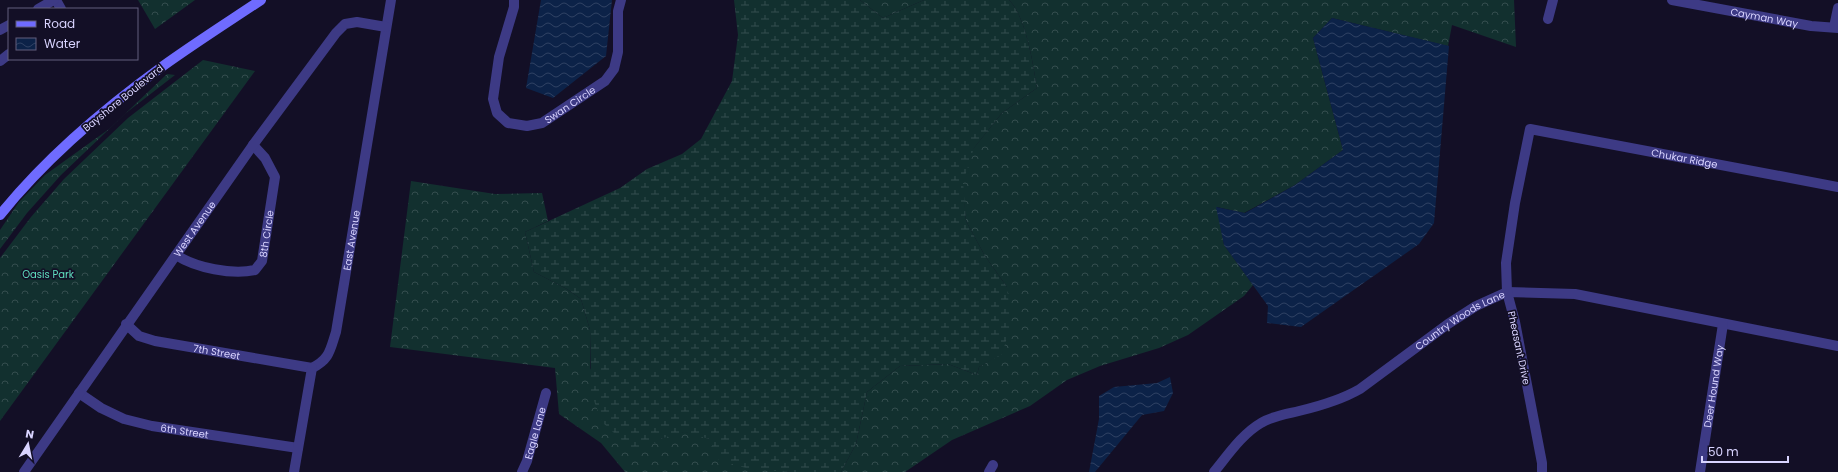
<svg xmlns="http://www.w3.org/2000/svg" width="1838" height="472" viewBox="0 0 1838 472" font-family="Poppins,sans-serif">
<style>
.forest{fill:url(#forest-crowns)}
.wetland{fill:url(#wetland-marsh)}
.water{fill:url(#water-waves)}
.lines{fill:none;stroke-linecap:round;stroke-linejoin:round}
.street{stroke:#3d3a85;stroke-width:10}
.secondary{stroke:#6f6bff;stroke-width:10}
.labels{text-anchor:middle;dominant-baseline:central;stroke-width:3.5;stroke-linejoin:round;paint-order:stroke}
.street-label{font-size:10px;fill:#d9d4ff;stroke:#130f26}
.park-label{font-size:10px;fill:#5fe0c0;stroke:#130f26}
</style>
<defs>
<pattern id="forest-crowns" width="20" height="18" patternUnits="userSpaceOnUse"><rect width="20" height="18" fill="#12302f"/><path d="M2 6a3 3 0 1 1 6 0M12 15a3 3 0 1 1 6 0" fill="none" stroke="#344d4e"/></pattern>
<pattern id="wetland-marsh" width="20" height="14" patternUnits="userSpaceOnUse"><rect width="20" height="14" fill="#12302f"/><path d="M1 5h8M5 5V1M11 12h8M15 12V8" fill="none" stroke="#344d4e"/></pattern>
<pattern id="water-waves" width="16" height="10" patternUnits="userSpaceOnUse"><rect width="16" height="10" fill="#0c2248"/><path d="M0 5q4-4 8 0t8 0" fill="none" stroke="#2f4163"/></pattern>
</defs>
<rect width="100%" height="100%" fill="#130f26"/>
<path class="forest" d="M138,0h57l-40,29z
M860,0h64l-41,18z
M1009,0h505l2,47 -64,-22 -4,21 -116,-28 -19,20 30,112 -48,35 -51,28 -27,-6 7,38 29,40 -9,11 -56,39 -29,13 -59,18 -33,14 -37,26 -78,34 -47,32h-64l15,-28 11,-52 33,-26 48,-2 29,11 2,-8 23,-14 5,-66 -22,-31 -19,-35 -4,-39 11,-33 29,-36 35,-25c-4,-25 -11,-71 -28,-88z
M203,60l52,11 -255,350v-163l31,-41 33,-38 64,-61z
M167,74l8,1 -49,38 -65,62 -34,38 -27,36v-19l19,-28 26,-27 64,-46z
M411,181l84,13 47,-1 6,28 -23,11 9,40 33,17 14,10 9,31v38l46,84c15,-8 30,-18 48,-20 12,-2 84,32 101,39l7,1h-167l-24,-29 -42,-29 -4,-46 -165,-21z"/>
<path class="wetland" d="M734,0h126l23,18 41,-18h85c17,17 24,63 28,88l-35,25 -28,35 -11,34 3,39 19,35 22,31 4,37 -9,30 -23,13 -2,8 -29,-11 -48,2 -33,26 -11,52 -15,28h-49l-43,-3 -30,-9 -10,-21 -24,-7 -22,6 -27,15 -34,-31 -11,-29 -1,-63 -9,-31 -14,-10 -33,-17 -9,-40 95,-44 27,-19 35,-15 19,-15 31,-58 6,-46z"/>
<path class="water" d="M541,0h71l-6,56 -53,42 -27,-10z
M1332,18l117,28 -15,177 -15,21 -118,83 -34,-4 1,-17 -44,-61 -8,-38 29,6 50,-28 48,-35 -30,-112z
M1170,377l3,16 -9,18 -22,4 -47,57h-6l10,-53v-23l15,-9 43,-4z"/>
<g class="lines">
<g class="street">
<path d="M56,0l5,9"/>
<path id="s1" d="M514,0v7l-15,50 -6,42 4,14 11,10 19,3 15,-3 63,-42 9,-12 4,-17v-41l3,-11"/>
<path id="s2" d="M1672,0l139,26 27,2"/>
<path d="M38,9l16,-9"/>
<path d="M1548,19l5,-19"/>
<path d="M1834,27l4,-19"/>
<path d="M0,30l9,-5"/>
<path d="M0,61l9,-7"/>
<path id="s3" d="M176,255c20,13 56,20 79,15l7,-9 13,-84 -10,-19 -12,-13"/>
<path id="s4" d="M126,324l13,12 16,5 157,27"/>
<path id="s5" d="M312,368c18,-9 18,-18 24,-36l55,-332"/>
<path id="s6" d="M79,393l22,15 23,11 28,7 146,22"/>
<path id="s7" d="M24,472l229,-327 83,-112 9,-9 12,-2 29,5"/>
<path d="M294,472l18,-104"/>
<path id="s8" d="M522,472l5,-11 19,-68"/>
<path d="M989,472l4,-7"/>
<path id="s9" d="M1214,472c14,-17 28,-38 47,-49 11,-7 25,-9 38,-12 21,-5 42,-11 61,-22l88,-65 28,-18 31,-14 68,2 263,52"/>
<path id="s10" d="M1542,472v-9l-27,-141 -8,-30 -1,-29 9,-60 15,-74 308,58"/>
<path id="s11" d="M1700,472l23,-148"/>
</g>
<path class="secondary" d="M0,215c45,-56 105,-107 163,-149 32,-23 65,-44 98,-66"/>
</g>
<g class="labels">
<g class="street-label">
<text stroke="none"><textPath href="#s2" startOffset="94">Cayman Way</textPath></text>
<text transform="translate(123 98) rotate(-39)">Bayshore Boulevard</text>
<text stroke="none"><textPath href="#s1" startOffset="199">Swan Circle</textPath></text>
<text stroke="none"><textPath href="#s10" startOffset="506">Chukar Ridge</textPath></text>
<text stroke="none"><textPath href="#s7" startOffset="297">West Avenue</textPath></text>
<text stroke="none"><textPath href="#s3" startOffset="121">8th Circle</textPath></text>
<text stroke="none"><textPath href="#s5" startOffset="138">East Avenue</textPath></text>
<text stroke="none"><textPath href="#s9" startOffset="295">Country Woods Lane</textPath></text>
<text transform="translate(1519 348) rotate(78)">Pheasant Drive</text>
<text stroke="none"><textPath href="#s4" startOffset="97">7th Street</textPath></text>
<text stroke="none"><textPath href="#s11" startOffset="87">Deer Hound Way</textPath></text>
<text stroke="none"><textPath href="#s6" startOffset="114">6th Street</textPath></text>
<text stroke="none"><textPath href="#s8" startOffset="41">Eagle Lane</textPath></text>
</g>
<g class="park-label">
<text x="48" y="274">Oasis Park</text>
</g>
</g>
<rect x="8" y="8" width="130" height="52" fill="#130f26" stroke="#625e7d"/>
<rect x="16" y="21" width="20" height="6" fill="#6f6bff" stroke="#625e7d"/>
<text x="44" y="28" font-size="12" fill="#d9d4ff">Road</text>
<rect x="16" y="38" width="20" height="12" fill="url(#water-waves)" stroke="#625e7d"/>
<text x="44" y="48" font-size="12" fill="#d9d4ff">Water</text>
<g transform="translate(28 444) rotate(10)" stroke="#130f26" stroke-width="3" paint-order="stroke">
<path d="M0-3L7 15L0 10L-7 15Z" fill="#d9d4ff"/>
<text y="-6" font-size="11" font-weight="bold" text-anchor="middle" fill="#d9d4ff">N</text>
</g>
<path d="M1702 456v6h86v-6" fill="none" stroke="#d9d4ff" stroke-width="2"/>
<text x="1708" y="456" font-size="12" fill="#d9d4ff" stroke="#130f26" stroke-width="3" paint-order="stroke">50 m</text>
</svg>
